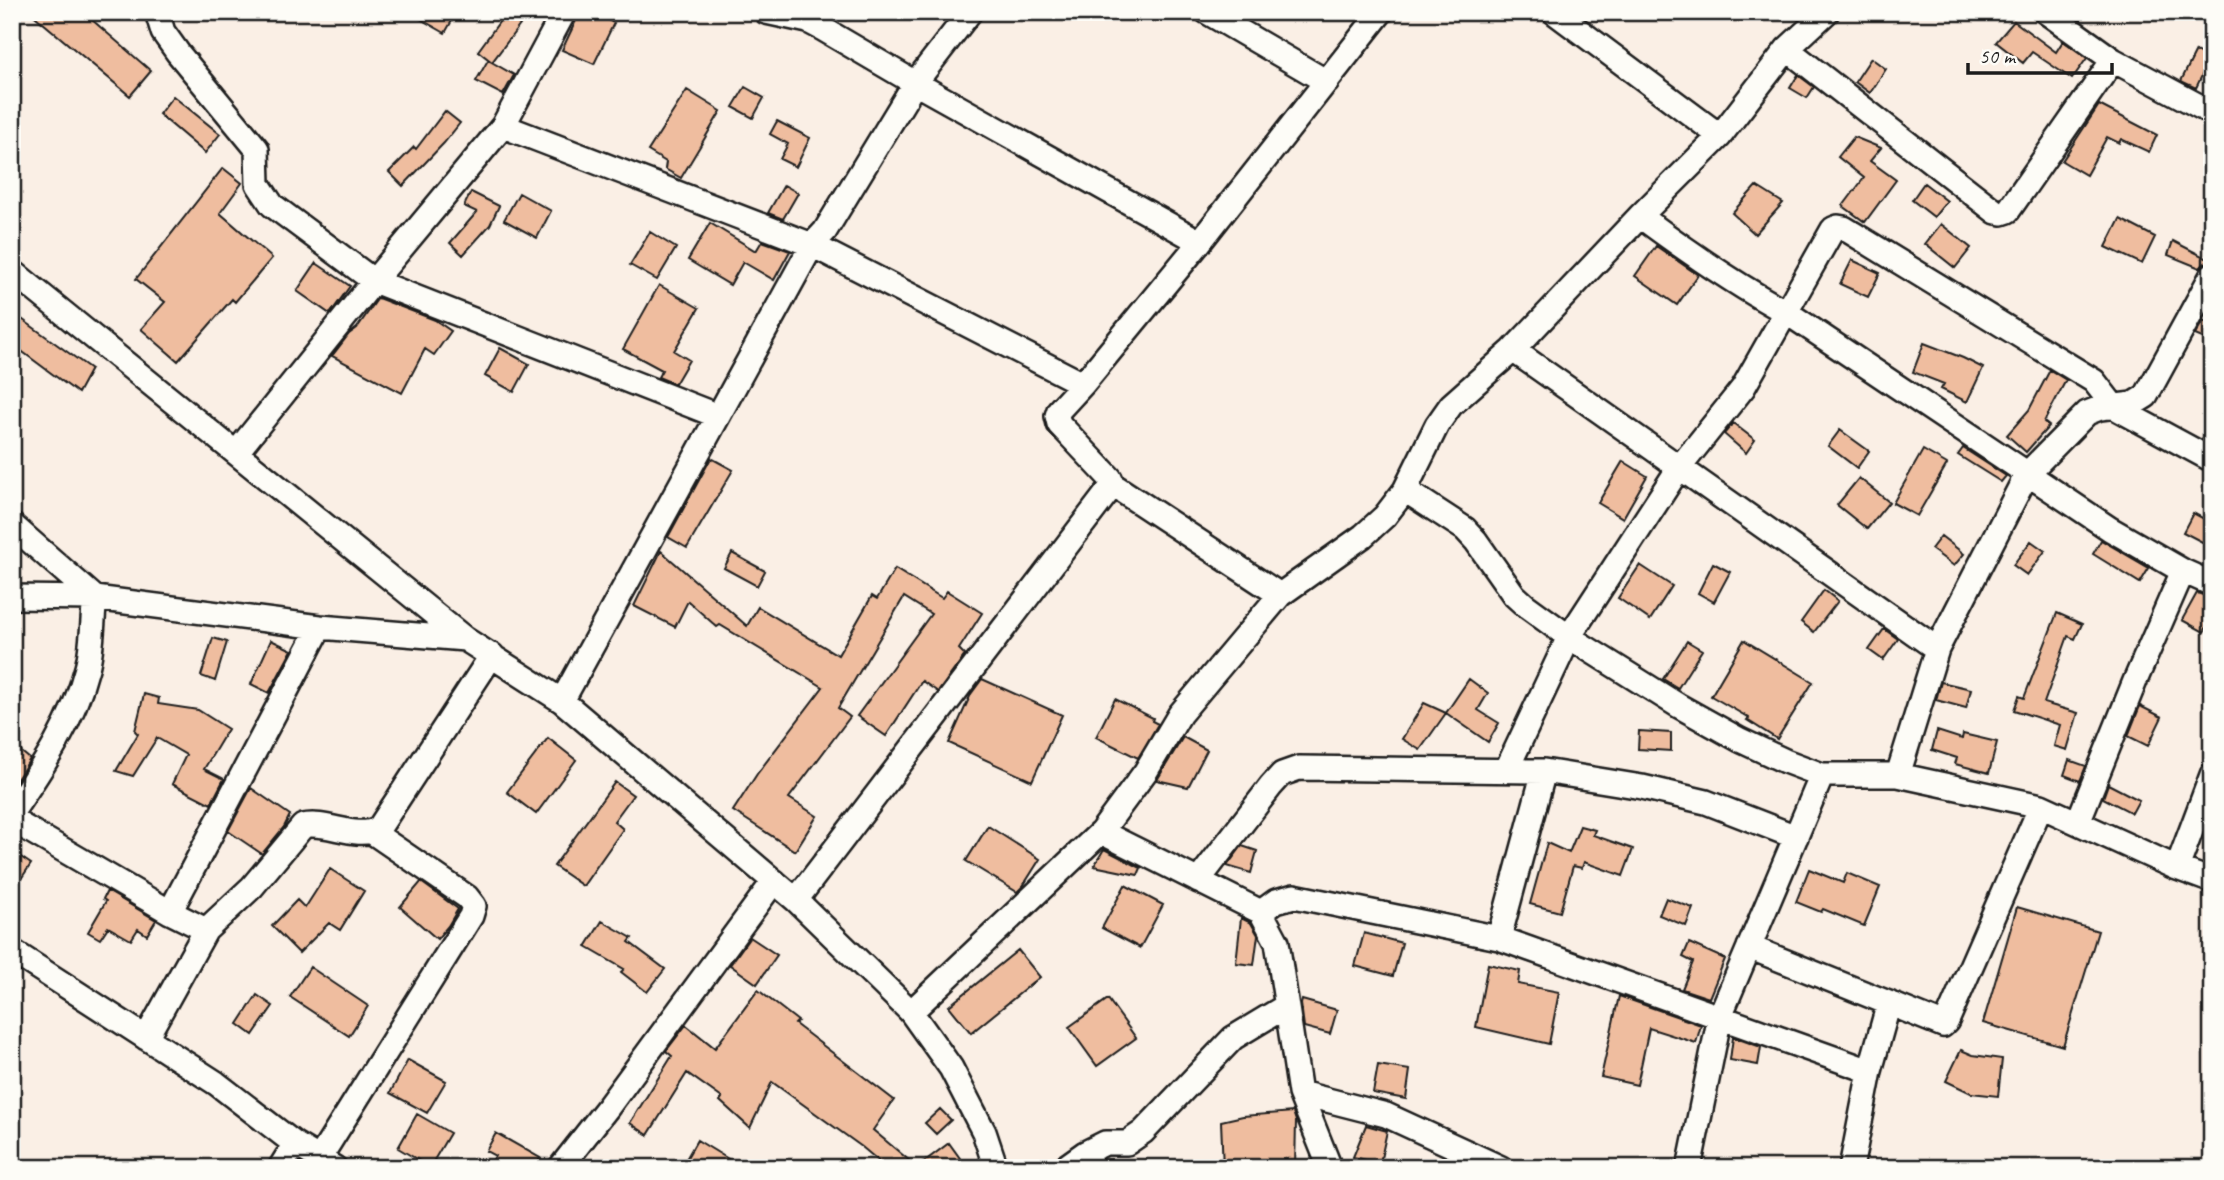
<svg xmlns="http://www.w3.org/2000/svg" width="2224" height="1180" viewBox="0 0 2224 1180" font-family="Caveat,sans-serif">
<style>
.building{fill:#efbd9f;stroke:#1c1c1c;stroke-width:2}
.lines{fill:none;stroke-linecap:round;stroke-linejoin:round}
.minor-casing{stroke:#1c1c1c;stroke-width:28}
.minor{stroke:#fdfcf7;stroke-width:23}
</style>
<rect width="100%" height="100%" fill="#faefe5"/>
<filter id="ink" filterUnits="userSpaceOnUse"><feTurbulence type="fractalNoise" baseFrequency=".0143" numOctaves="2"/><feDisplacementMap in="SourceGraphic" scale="14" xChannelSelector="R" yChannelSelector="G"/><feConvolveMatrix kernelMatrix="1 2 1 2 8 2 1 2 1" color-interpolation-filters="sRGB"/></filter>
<g filter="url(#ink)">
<path class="building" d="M30,12h53l68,59 -21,25z
M408,12h49l-12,21z
M580,12h12l22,11 -20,41 -32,-14z
M505,14l15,11 -28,37 -14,-11z
M2014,21l42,31 7,-11 24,17 -15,21 -40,-27 -9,11 -27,-21z
M2196,51l14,8 -14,29 -15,-7z
M1871,58l15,11 -16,24 -15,-11z
M488,60l26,15 -11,20 -27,-14z
M1798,75l16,12 -7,11 -17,-10z
M745,87l19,11 -11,20 -20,-11z
M687,90l34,21 -40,67 -16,-9 1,-7 -18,-11z
M173,96l47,38 -15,19 -46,-39z
M2099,105l58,30 -8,17 -28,-13 -2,4 -12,-6 -21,38 -24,-14z
M445,111l15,12 -16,20 -41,43 -14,-14 25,-25 2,2z
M777,121l33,17 -14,29 -16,-8 8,-15 -18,-10z
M1854,137l27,11 -11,13 26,19 -31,42 -22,-16 21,-28 -26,-21z
M223,168l19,15 -22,30 52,45 -37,44 -3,-3 -54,62 -37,-32 24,-27 -29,-23z
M1924,183l23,18 -13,16 -22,-17z
M784,185l14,8 -15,26 -15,-6z
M1756,186l27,17 -28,31 -23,-21z
M471,192l28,14 -9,19 -27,30 -13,-12 27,-31 -13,-6z
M519,193l32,18 -14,27 -33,-18z
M2120,219l35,18 -13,27 -36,-17z
M710,223l46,28 6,-10 28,10 -16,29 -31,-18 -13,23 -42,-25z
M1941,224l30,24 -16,20 -30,-24z
M650,232l26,16 -19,32 -27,-15z
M2173,241l39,20 -7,2 -5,5 -32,-13z
M1656,246l42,29 -21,30 -42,-29z
M1852,260l28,13 -12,24 -28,-13z
M316,263l34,23 -20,28 -33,-23z
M659,285l40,23 -25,43 15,9 -14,24 -17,-7 4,-7 -39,-21z
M378,298l57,22 16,11 -17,24 -9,-6 -23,44 -70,-37 17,-22 8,-6z
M12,312l79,57 -13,24 -66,-49z
M2203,321l9,4v17l-17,-7z
M1924,343l39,15 20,10 -16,34 -26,-13 3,-5 -31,-12z
M500,348l29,16 -15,28 -29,-16z
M2050,370l16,10 -22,42 5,4 -23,26 -19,-17 22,-25z
M1733,423l22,17 -9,13 -22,-19z
M1840,430l29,21 -12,17 -29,-22z
M1963,448l43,28 -5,6 -43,-27z
M1923,450l24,14 -30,52 -24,-13z
M711,458l22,12 -46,78 -19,-11z
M1623,461l24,15 -24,42 -25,-15z
M1859,478l30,24 -22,27 -30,-24z
M2193,513l19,10v24l-29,-15z
M1941,536l23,18 -10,12 -23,-17z
M2101,540l48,28 -9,15 -47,-29z
M2031,541l14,10 -18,24 -14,-10z
M661,551l86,75 11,-19 80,48 34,-59 5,3 18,-30 47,29 5,-7 35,22 -23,36 6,6 -27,37 -16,-11 -36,55 -29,-20 74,-102 -27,-17 -66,111 12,9 -61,81 28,18 -22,35 -62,-40 24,-37 66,-87 -103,-62 -3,2 -29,-26 -13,26 -41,-21z
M732,553l33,18 -8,15 -33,-18z
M1713,563l17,9 -16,30 -16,-9z
M1640,565l32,21 -22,34 -32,-22z
M1824,590l14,11 -24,31 -13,-10z
M2197,593l15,5v20l-8,14 -22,-12z
M2057,613l25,11 -7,15 -7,-3 -24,67 34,10 -11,37 -13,-4 6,-21 -46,-15 5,-14 5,2z
M1884,629l14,10 -15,21 -14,-10z
M213,638l14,4 -12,39 -14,-5z
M271,640l21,10 -23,43 -18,-9z
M1744,640l69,42 -36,57 -30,-19 2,-2 -38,-22z
M1687,641l15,9 -24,38 -15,-9z
M982,679l80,36 -30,66 -83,-38 22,-49z
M1469,679l19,14 -10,17 21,13 -11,19 -42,-29z
M1941,682l30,7 -5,19 -30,-8z
M144,694l15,4 -1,6 40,6 30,19 -24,40 20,10 -13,25 -39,-20 14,-29 -29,-17 -24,38 -17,-5 22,-37 -3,-3z
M1115,699l38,19 -1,3 6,3 -20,34 -42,-21z
M1424,703l22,10 -26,37 -18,-11z
M2140,706l22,11 -14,29 -20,-10z
M1639,731l32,2v18l-33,-2z
M1937,731l25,8 1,-5 34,8 -8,31 -34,-9 2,-6 -25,-8z
M1183,737l24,13 -19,37 -31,-7z
M548,738l28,22 -40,54 -29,-22z
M12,744l18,15 -18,28z
M2069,760l17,6 -6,15 -16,-6z
M615,782l18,13 -19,26 9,8 -40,57 -29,-20z
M2108,784l31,16 -7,13 -29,-15z
M251,788l39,27 -6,12 -22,27 -34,-23z
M988,826l52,33 -17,27 -6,6 -51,-31z
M1580,826l15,4 -2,5 40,14 -10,27 -39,-14 -2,6 -9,-2 -13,46 -30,-8 17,-61 22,10z
M1242,846l15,5 -6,22 -24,-7z
M1104,849l37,19 -3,7 -44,-9z
M12,851l19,13 -19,28z
M330,869l34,22 -24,39 -11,-7 -30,30 -27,-27 25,-26 8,8z
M1809,869l34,14 4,-10 33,14 -16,39 -41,-17 -2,3 -25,-10z
M421,882l37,27 -10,17 -11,13 -37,-32z
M1125,885l38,20 -23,43 -38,-20z
M107,891l49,29 -9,15 -9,-6 -7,11 -23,-13 -8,12 -12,-7 18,-31 -3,-2z
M1666,898l27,10 -7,18 -27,-11z
M2017,907l81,24 -35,115 -80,-23z
M1241,918l10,5 7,12 -4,30 -18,-2z
M602,921l30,17 -3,4 36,27 -18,23 -26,-20 3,-3 -38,-22z
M1364,933l38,10 -9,33 -38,-10z
M750,937l27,18 -20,29 -27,-19z
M1689,943l36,16 -16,39 -27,-9 11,-27 -10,-5z
M1018,950l22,27 -69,56 -22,-27z
M1488,964l32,7 -2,13 41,8 -10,52 -73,-17z
M310,967l58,39 -19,30 -59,-39z
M758,990l40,31 -3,3 99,76 -21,30 44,37 32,-24 18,25h-80l-25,-21 -90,-65 -22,46 -30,-27 2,-3 -35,-25 -39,62 -18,-12 42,-67 -6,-5 20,-26 29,23z
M257,995l16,11 -20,29 -15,-11z
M1619,996l82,29 -5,18 -47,-15 -12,57 -36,-8z
M1108,999l28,39 -39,28 -28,-39z
M1302,1000l35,10 -7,24 -26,-7 -3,-23z
M1733,1037l28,10 -3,18 -28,-5z
M1961,1050l12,5 29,4 -4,37 -27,-3 -25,-12z
M408,1060l38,21 -19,32 -37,-20z
M1378,1065l32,5 -4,29 -33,-6z
M940,1109l11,11 -15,14 -11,-11z
M1293,1112l3,9 -1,47h-72l-2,-47 22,-5z
M417,1114l33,19 -20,34 -32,-19z
M1366,1125l21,6 -7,32 -27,-6z
M496,1133l44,25 -5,10h-47l7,-12 -9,-5z
M697,1140l46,28h-62z"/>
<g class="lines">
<g class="minor-casing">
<path id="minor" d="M157,12l6,20 15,21 79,96 1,35 14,21 102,76 344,135
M766,12l42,9 15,8 92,54 285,159
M1207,12l120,70
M1554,12l166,124
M2046,12l67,48 99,53
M1787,49l209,163 6,1 6,-2 105,-151
M503,126l309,119 271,139
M1640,216c47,35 94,68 146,96l324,217 73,42 29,13
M12,271l453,368 97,62 234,199 115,112 40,56 33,64 12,36
M1513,350l424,299
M236,453l138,-172 129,-155 61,-114
M1113,485l167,110
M1405,490l60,39 11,12 38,54 11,10 44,32 110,69 61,34 45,21 37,14h76l143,31 136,62 35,13
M12,525l83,73c-3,23 -2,48 -8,70 -14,54 -44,99 -75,144
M12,597l83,1 225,29 145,12
M562,701l250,-456 13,-14 90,-148 55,-71
M1507,769l62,-132 110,-169 64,-80 90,-159 5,-2 6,1 250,153 20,26 98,53
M1898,775l39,-126 90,-175 60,-61 13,-5 33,-4 13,-8 66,-121
M12,820l158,92 36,18
M2078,822l57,-141 48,-110
M1101,832l160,80 16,30 23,151 30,75
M2177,868l35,-93
M1198,881l73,-95 11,-12 17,-6 245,3 98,16 64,15 90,35
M796,900l317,-415 -3,-7 -51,-54 -2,-8 2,-6 24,-26 117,-142 181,-230
M170,912l150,-285
M1261,912l15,-11 18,-5 205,42 371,133
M1499,938l45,-167
M1749,947l194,78 4,-4 94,-215
M12,951l204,132 79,61 40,24
M911,1012l190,-180 45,-61 34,-57 100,-119 83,-59 22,-20 20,-26 32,-65 14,-20 62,-55 127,-134 80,-80 67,-87 40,-37
M146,1038l60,-108 46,-43 51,-61c24,-6 53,15 76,2l113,-173
M1300,1093l86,22 115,53
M319,1159l152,-243 3,-10 -7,-9 -95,-65
M280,1168l15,-24
M560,1168l48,-61 166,-226
M1064,1168l21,-15 20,-10h22l16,-11 90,-94 53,-32
M1689,1168l31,-152 102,-241
M1851,1168l19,-97 19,-68"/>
</g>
<use href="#minor" class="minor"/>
</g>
</g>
<rect width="2224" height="1180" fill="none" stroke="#fdfcf7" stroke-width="42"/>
<rect x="21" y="21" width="2182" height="1138" fill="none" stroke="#1c1c1c" stroke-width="2.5" filter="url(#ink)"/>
<path d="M1968 63v10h144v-10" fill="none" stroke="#1c1c1c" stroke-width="3.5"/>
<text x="1979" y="63" font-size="21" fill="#1c1c1c" stroke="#fdfcf7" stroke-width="5" paint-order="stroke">50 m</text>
</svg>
